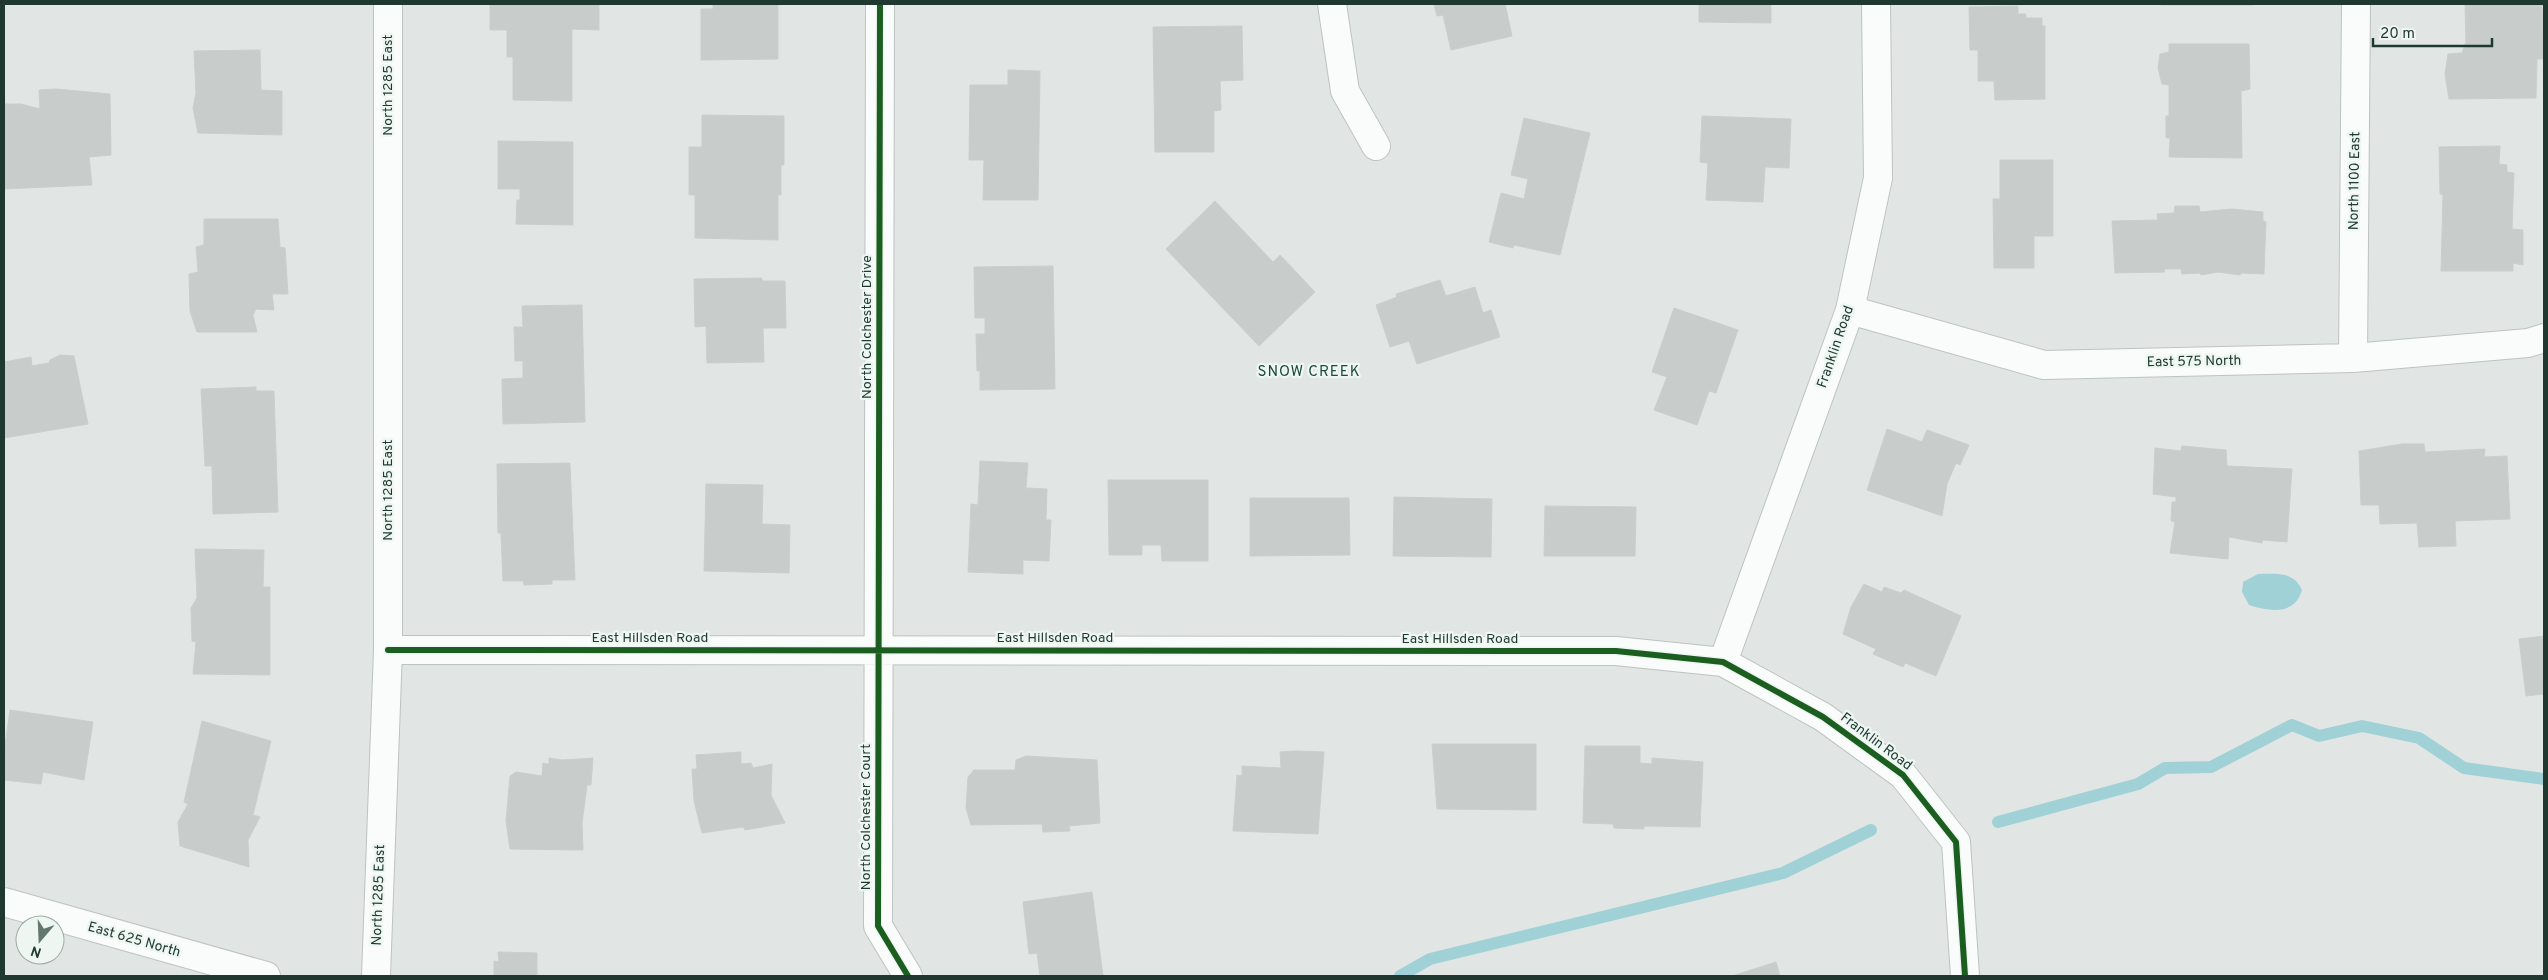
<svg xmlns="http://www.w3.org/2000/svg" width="2548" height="980" viewBox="0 0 2548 980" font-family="Overpass,sans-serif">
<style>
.water{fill:#a0d1d6}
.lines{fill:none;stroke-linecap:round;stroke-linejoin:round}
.stream{stroke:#a0d1d6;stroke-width:12}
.building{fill:#c8cdcb;stroke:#c9cfcd}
.minor-casing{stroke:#bec3c1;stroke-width:30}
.minor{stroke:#fafbfb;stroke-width:28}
.cycleway-casing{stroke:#eef6f2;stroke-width:9}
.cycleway{stroke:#1b5e20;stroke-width:6}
.labels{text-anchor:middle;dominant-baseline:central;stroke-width:4.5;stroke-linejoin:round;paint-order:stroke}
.street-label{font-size:14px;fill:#1f3931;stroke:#eef6f2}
.neighbourhood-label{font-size:15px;letter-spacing:1px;fill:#1c4a3c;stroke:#eef6f2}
</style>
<rect width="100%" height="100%" fill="#e1e6e4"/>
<path class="water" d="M2258,574c18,0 36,-3 44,16 -7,25 -32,22 -53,15l-7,-13 1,-10z"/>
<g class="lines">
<path class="stream" d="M1998,822l140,-38 27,-16 46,-1 81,-42 27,11 43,-10 57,12 45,30 80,11
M1400,976l30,-17 353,-86 88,-43"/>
</g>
<path class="building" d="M490,4h109v26l-27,-1v72l-59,-1v-43h-6v-27h-17z
M713,4h65v55l-77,1v-51h12z
M1434,4h71l7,32 -61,14 -8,-35 -6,1z
M1699,4h72v19l-72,-1z
M2161,4h92v1h-92z
M2465,4h77l2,55h-7l-1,39 -87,1 -4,-25 3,-20 14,-1 4,-11z
M2018,6v8h8v4h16v8h3v73l-50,1 -1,-19h-16v-31h-8l-1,-43z
M1242,26l1,54 -23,1 1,29 -7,1v41h-59l-2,-125z
M2169,44h80l1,45 -9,2 1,67 -73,-1 1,-19h-4v-22h3v-31l-7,-1 -4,-16 2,-14 9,-2z
M260,50l1,40 21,1v44l-84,-2 -5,-25 3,-15 -2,-42z
M1008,70l32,1 -2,129h-55l1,-40h-15l1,-75h38z
M56,89l54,5 1,61 -22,2 3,28 -88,4v-85h17l19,5 -1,-19z
M702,115l82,1v49h-3v30h-3v45l-83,-2v-43h-6v-48h13z
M1702,116l89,3 -2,49 -24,-1 -2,35 -57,-2 2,-37 -8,-1z
M1524,118l66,15 -30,122 -46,-10 -1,3 -24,-6 12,-49 23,6 4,-20 -17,-4z
M498,141l75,1v83l-57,-1 1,-24h3v-11h-22z
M2500,146l-1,18 8,1v7l7,1 -2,56 11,1v35l-10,-2v8h-72l2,-76 -3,-1 -1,-47z
M2000,160h53v76h-19v32h-40l-1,-69h7z
M1215,201l58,61 7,-7 35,37 -56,54 -93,-97z
M2175,206h24l1,6 32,-3 31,3v9l3,1 -2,52 -23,-1 -1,2 -22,-3 -17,3 -1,-2 -18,1 -1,-5h-17l1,3 -50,1 -3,-52 46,-1 -1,-6 17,-1z
M204,219h74l2,28 5,1 3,46h-16l2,16 -18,-1 -3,6 4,17h-60l-7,-21 -1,-37 9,-2 -2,-25 8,-2z
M1053,266l2,123 -75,1v-19h-3l-1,-37h9v-16h-10l-1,-51z
M762,278v3h23l1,47h-23l1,34 -57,1 -1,-37 -11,1 -1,-48z
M1440,280l6,16 29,-9 8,26 8,-3 9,27 -83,27 -8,-23 -19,6 -14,-42 21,-8 -1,-3z
M582,305l3,117 -82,2 -1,-45 21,-1v-17h-8l-1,-34h9l-1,-21z
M1674,308l64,22 -22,63 -7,-2 -12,34 -43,-15 13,-33 -15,-5z
M60,355l14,1 14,68 -84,14v-76l27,-5 1,9 17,-3 1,-3z
M256,387v4h18l4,121 -65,2 -1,-48h-7l-4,-77z
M1887,429l35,13 5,-12 42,15 -9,20 -4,-2 -9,21 -5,32 -75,-26z
M2402,444h22l1,8 60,-3 -1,8 23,-1 3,63 -55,2 1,25 -37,1 -2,-24 -37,1 -1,-19h-18l-2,-54z
M2182,446l44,4 1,16 65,3 -5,73 -24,-2 -1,3 -33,-6 -1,22 -58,-6 5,-31 -4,-1 1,-19h4v-5l-23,-3 2,-46 26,3z
M980,461l48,2 -2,25 21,1 -1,31h5l-2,41 -26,-1v14l-55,-2 3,-68 7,1z
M570,463l5,117h-23v4l-28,1 -1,-4h-20l-2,-48h-3l-1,-69z
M1108,480h100v81h-46l-1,-16h-19v10h-33z
M706,484l57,1 -1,39 28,1 -1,48 -85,-2z
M1394,497l98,2 -1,58 -98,-1z
M1250,498h99l1,57 -100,1z
M1545,506l91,1 -1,49h-91z
M195,549l69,1 -1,37h7v88l-77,-1 3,-32 -4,-1 -1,-33 6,-10z
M1864,584l18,8 2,-5 17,6 3,-3 57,26 -25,60 -31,-13 -2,4 -30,-13 3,-5 -33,-15 8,-27z
M2544,636v58l-18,2 -7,-57z
M10,710l83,12 -9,58 -41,-8 -2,12 -37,-4v-28z
M202,721l69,20 -18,74 7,2 -12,23 1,27 -69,-21 -2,-24 10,-18 -4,-2z
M1432,744h104v66l-99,-1z
M1585,746h55v17l12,1v-6l51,4 -3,65 -56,-1v3l-30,-1 -1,-4 -30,-1z
M1296,751l28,1 -6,82 -85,-3 4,-56 5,1v-10l39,2 -1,-16z
M741,752v12l10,-1 2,5 19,-4 -1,31 14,28 -40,7 -2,-3 -41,6 -8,-32 -2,-32h5l-1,-14z
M1026,756l71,4 3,63 -31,3 1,5 -27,1 -1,-8 -71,1 -5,-17 2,-31 6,-7h41l1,-10z
M549,758l13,2 31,-2 -2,27h-4l-5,38 1,27 -73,-1 -4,-28 4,-45 6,-4 26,4 1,-13 6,1z
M1092,892l11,84h-63l-3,-23 -8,1 -6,-52z
M498,952l39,1v23h-43v-15l5,1z
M1776,962l4,14h-48z"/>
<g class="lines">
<g class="minor-casing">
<path id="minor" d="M880,4l-2,922 30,50
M1332,4l13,87 31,55
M1850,310l194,55 309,-7 175,-15 16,-5
M2353,358l3,-354
M388,650l1228,1 107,11 100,55 80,58 53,67 9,134
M1723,662l127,-352 28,-132 -2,-174
M4,902l262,74
M376,976l12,-326v-646"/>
</g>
<use href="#minor" class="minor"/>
<g class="cycleway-casing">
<path id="cycleway" d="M880,4l-2,922 30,50
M388,650l1228,1 107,11 100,55 80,58 53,67 9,134"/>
</g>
<use href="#cycleway" class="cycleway"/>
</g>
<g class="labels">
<g class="street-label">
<text transform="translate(388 85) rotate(-90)">North 1285 East</text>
<text transform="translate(2355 181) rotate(-89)">North 1100 East</text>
<text transform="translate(867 327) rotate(-90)">North Colchester Drive</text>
<text transform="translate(1836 347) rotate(-71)">Franklin Road</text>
<text transform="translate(2194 362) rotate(-1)">East 575 North</text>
<text transform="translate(388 490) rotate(-90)">North 1285 East</text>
<text x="650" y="638">East Hillsden Road</text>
<text x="1055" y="638">East Hillsden Road</text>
<text x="1460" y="639">East Hillsden Road</text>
<text transform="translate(1876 742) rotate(37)">Franklin Road</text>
<text transform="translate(866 817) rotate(-90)">North Colchester Court</text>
<text transform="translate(379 895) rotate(-88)">North 1285 East</text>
<text transform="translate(134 940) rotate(16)">East 625 North</text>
</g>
<g class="neighbourhood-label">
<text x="1309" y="372">SNOW CREEK</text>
</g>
</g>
<rect width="2548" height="980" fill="none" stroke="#1f3931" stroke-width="10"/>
<g transform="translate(40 940) rotate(199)"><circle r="24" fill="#eef6f2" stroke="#9baaa5"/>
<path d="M0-4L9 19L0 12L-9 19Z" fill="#637670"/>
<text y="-8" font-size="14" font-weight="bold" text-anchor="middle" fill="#1f3931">N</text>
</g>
<path d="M2373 38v8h119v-8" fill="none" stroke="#1f3931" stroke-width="2.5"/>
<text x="2380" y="38" font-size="15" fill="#1f3931" stroke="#eef6f2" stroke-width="4" paint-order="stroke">20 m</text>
</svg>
